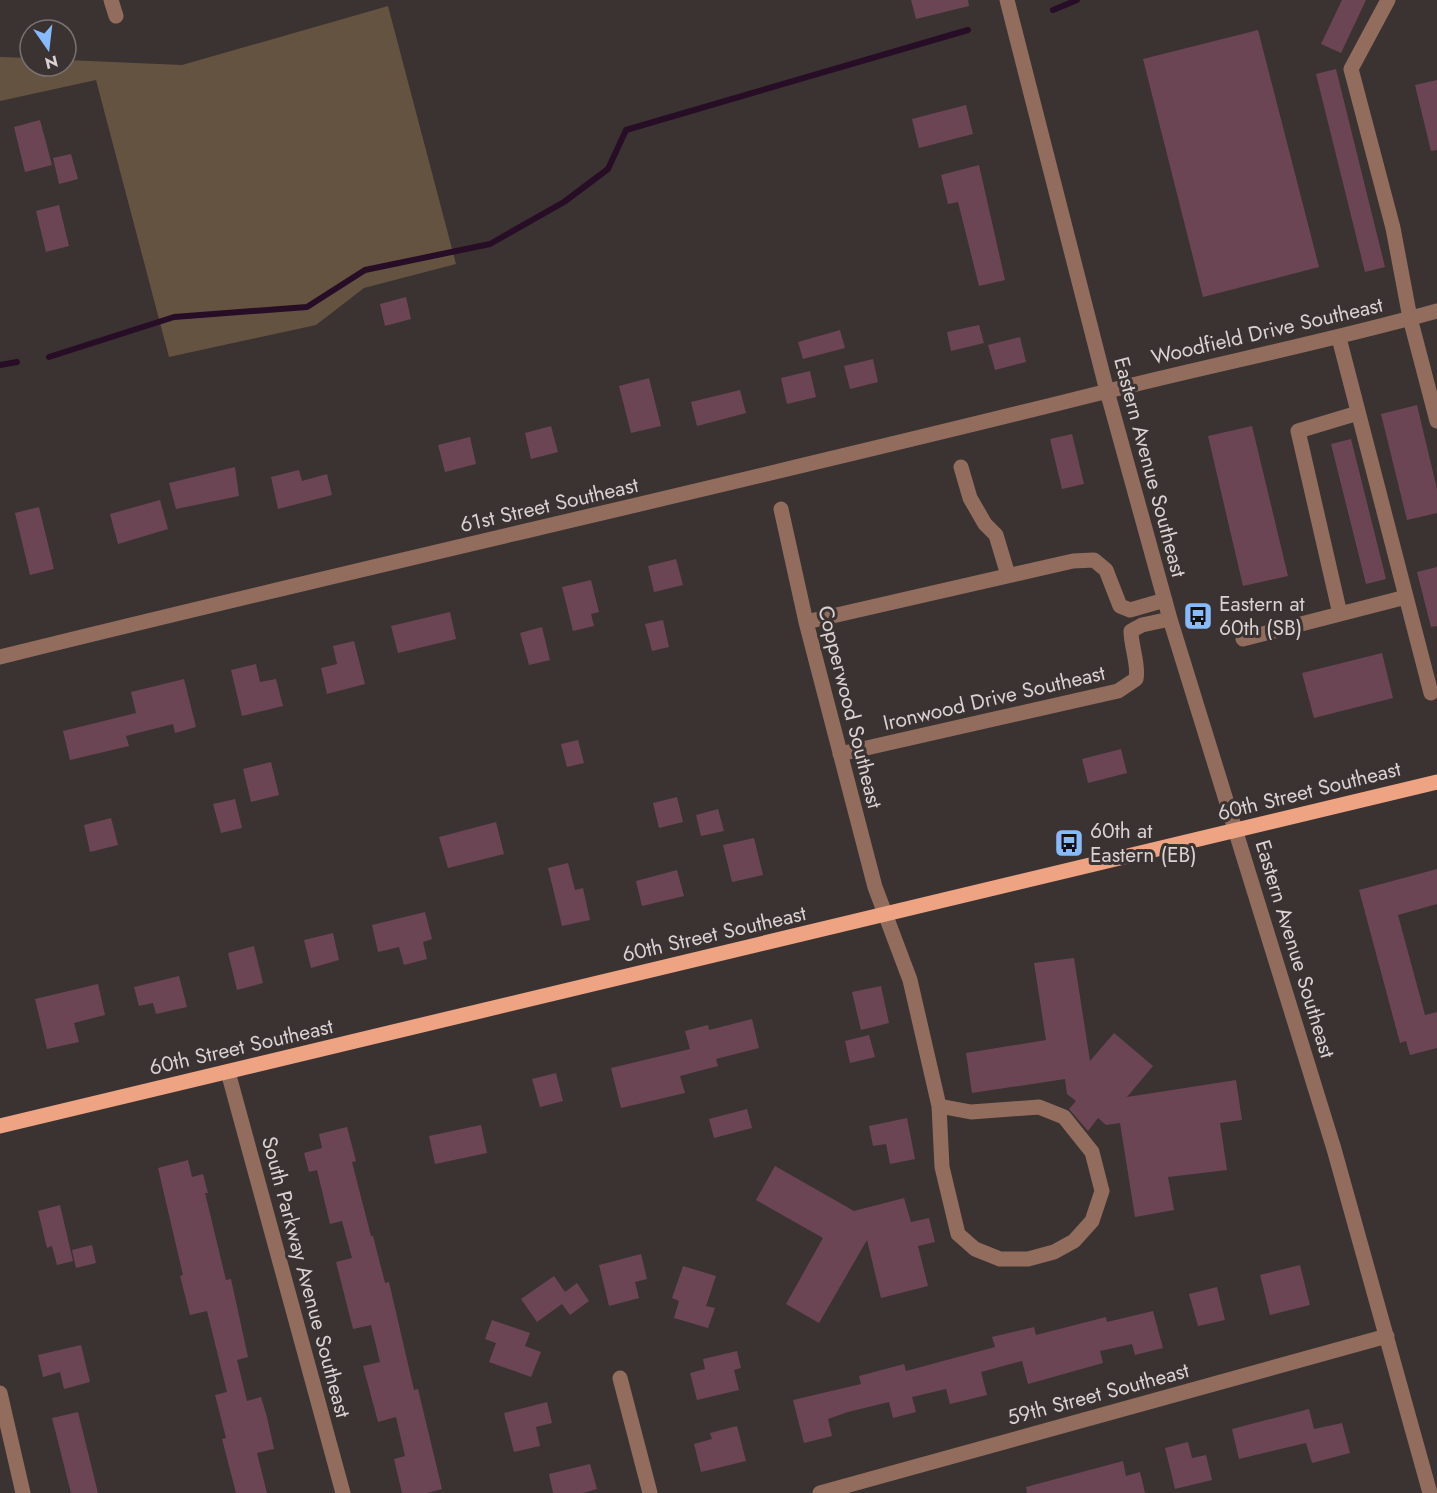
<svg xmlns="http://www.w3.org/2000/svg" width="1437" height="1493" viewBox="0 0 1437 1493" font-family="Jost,sans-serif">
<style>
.green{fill:#655341}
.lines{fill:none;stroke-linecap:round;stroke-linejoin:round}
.stream{stroke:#270e26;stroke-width:6}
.building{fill:#6c4555}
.minor{stroke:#926d5d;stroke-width:15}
.major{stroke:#eea383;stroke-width:15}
.labels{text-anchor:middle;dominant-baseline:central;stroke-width:6;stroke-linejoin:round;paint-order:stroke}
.street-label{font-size:21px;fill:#d8d2d2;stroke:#3b3232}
.poi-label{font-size:21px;fill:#d8d2d2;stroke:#3b3232;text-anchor:start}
</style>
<rect width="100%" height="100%" fill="#3b3232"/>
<path class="green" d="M388,6l68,258 -92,24 -48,37 -147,32 -73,-277 -96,21v-44l30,1v8h36v-6l116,5z"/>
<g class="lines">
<path class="stream" d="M1053,10l24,-10
M49,357l125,-40 133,-10 58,-37 125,-26 74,-42 44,-33 18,-39 342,-100
M0,365l17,-3"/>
</g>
<path class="building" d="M911,0h57l1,6 -53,13z
M1342,0h24l-25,53 -20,-9z
M1258,30l61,237 -116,30 -60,-238z
M1336,69l49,198 -20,5 -49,-198z
M1437,80v70l-6,1 -16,-66z
M966,105l7,29 -54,14 -7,-29z
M40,120l12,45 -27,7 -11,-45z
M71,154l7,25 -19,5 -6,-26z
M979,165l26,115 -26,6 -21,-84 -10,2 -7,-29z
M59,205l10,41 -23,6 -10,-41z
M406,297l5,22 -26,7 -5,-22z
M979,325l5,18 -33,8 -4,-19z
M840,330l5,18 -42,11 -5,-17z
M1020,337l6,25 -31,8 -7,-25z
M873,359l5,23 -28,7 -6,-23z
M810,371l6,26 -29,7 -6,-26z
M649,378l12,48 -30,7 -12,-47z
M740,390l6,23 -49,13 -6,-24z
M1417,405l20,84v24l-30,7 -26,-106z
M551,426l7,26 -27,7 -6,-26z
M1252,426l36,150 -45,10 -35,-150z
M1072,434l12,50 -22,5 -12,-50z
M470,437l6,27 -31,8 -7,-27z
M1351,439l35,140 -20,5 -35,-140z
M235,467l4,29 -63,13 -7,-26z
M299,470l3,11 25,-7 5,21 -54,14 -7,-32z
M160,500l8,29 -50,15 -8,-30z
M39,507l15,62 -24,6 -15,-62z
M676,559l7,26 -29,7 -6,-26z
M1437,567v59l-6,1 -14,-55z
M591,580l8,32 -8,2 3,12 -21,5 -11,-44z
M450,612l6,27 -58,14 -7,-27z
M663,620l6,27 -17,4 -7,-27z
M542,627l8,33 -21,5 -9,-32z
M354,641l11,43 -38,10 -6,-26 16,-4 -4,-18z
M1382,653l11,45 -79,20 -12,-45z
M256,664l4,18 16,-3 7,27 -41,10 -11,-46z
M184,679l12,48 -21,6 -2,-9 -47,12 3,10 -59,14 -7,-29 73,-18 -5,-21z
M578,740l6,23 -17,4 -6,-23z
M1121,749l6,24 -39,10 -6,-24z
M271,762l8,33 -28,7 -8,-33z
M677,797l6,25 -24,6 -6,-25z
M235,799l7,29 -21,5 -8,-29z
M718,809l6,22 -23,5 -5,-21z
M111,818l7,27 -28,7 -6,-27z
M496,822l8,32 -56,14 -9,-31z
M754,838l9,37 -31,7 -9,-37z
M568,863l7,27 8,-2 7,32 -28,6 -14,-58z
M1437,869v35l-39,11 27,100 12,-3v36l-27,7 -4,-14 -6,2 -41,-153z
M677,870l7,26 -42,10 -6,-25z
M425,912l7,27 -9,3 4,17 -23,6 -5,-18 -21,5 -6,-27z
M333,933l6,27 -28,8 -7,-28z
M254,946l9,37 -26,7 -9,-37z
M1074,958l16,103 24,-28 39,33 -26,31 109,-17 6,40 -22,3 7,47 -59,7 6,33 -39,7 -15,-94 -14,2 -8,-7 -10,13 -19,-22 7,-8 -9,-7 -2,-15 -93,14 -6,-40 80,-13 -12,-77z
M179,976l8,31 -31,7 -3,-11 -14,3 -5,-19z
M98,984l7,31 -31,8 5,19 -32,7 -12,-50z
M881,986l8,37 -28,7 -9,-38z
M752,1019l7,29 -43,11 2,7 -38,10 5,17 -64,15 -10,-40 79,-19 -5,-18 23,-6 1,5z
M869,1035l6,22 -25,6 -5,-22z
M556,1073l7,28 -23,6 -8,-28z
M747,1109l5,19 -38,10 -5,-19z
M907,1118l8,41 -25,5 -4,-20 -13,2 -4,-20z
M481,1125l6,28 -52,11 -6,-28z
M347,1127l9,34 -4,1 19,74h2l12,47 4,-1 25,108 4,-1 24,100 -15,4h-25l-8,-34 11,-3 -9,-39 -18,5 -15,-56 17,-4 -9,-37 -18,4 -17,-67 16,-4 -10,-37 -12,3 -13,-54 -8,2 -5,-19 18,-5 -3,-14z
M188,1160l4,17 11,-3 5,19h-3l21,87 5,-1 17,78 -11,3 10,41 14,-4 6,20 7,32 -17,4 10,40h-31l-14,-54 4,-1 -11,-43 12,-3 -20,-81 -17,4 -10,-39 3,-1 -25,-107z
M775,1166l79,45 50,-13 7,24 18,-4 6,24 -17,4 10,40 -47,12 -14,-58 -48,83 -33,-19 37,-66 -67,-38z
M60,1205l13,56 -16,4 -5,-19 -5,2 -9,-37z
M92,1245l4,18 -20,5 -4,-18z
M641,1254l6,25 -12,3 4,16 -30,8 -10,-41z
M1300,1265l10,40 -40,10 -10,-40z
M683,1266l33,10 -10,30 9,2 -7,20 -34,-10 5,-17 -7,-3z
M554,1276l11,16 12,-9 12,18 -19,14 -8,-11 -25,18 -16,-23z
M1217,1287l8,33 -27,6 -9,-32z
M1153,1311l10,37 -28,7 -3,-11 -32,7 3,12 -75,21 -6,-23 -41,11 6,23 -37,9 -4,-15 -34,8 4,15 -23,6 -4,-16 -41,10 -20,7 4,17 -28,7 -11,-43 68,-16 -2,-8 45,-12 2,7 89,-24 -3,-10 42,-10 2,8 70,-18 1,5z
M492,1320l38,13 -5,13 16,6 -10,25 -42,-15 7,-19 -11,-4z
M81,1345l9,37 -26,7 -4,-17 -17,5 -5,-22z
M737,1351l4,17 -7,2 5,20 -42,10 -7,-27 15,-4 -2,-10z
M547,1402l5,21 -16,4 4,19 -26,6 -10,-39z
M1309,1409l5,20 28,-6 8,30 -38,10 -6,-20 -67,16 -7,-30z
M78,1412l20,81h-27l-19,-75z
M737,1426l9,35 -45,11 -7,-28 18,-5 -2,-6z
M1188,1442l4,16 14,-3 6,25 -37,9 -10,-41z
M1123,1461l3,15 14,-4 5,21h-118l-1,-6z
M590,1464l7,25 -14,4h-30l-4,-19z"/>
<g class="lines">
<path class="minor" d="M111,0l5,16
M1007,0l100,391 63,228 164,530 96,344
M1388,0l-37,69 42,159 17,90 27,103
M1339,338l92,355
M961,467l9,31 15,26 11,11 12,40
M781,509l25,113 69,265 35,93 29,126 3,61 16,67 17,15 25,10h28l26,-7 20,-11 18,-20 10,-30 -10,-39 -28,-35 -25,-10 -68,5 -32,-6
M1340,614l-42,-183 60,-18
M806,622l267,-61 21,-1 12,10 14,36 10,4 35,-10
M1243,639l163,-42
M0,657c370,-92 742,-174 1112,-267 108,-27 218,-49 325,-79
M840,754l278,-63 18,-12c3,-15 -5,-32 -5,-48l11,-6 28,-6
M228,1072l115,421
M620,1378l30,115
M0,1393l23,100
M820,1493l567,-157"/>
<path class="major" d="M0,1126l1437,-344"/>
</g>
<defs>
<g id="bus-square" transform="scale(1.5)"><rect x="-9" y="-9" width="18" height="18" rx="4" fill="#88bbfc" stroke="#3b3232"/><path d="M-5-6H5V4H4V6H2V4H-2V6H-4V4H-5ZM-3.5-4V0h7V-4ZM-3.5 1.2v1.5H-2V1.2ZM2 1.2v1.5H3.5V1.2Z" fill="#111"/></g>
</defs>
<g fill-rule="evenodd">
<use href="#bus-square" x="1198" y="616"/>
<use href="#bus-square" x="1069" y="843"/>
</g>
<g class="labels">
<g class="street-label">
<text transform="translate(1267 331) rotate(-13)">Woodfield Drive Southeast</text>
<text transform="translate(1150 467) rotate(75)">Eastern Avenue Southeast</text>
<text transform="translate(549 505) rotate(-13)">61st Street Southeast</text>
<text transform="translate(994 698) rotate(-13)">Ironwood Drive Southeast</text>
<text transform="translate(850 707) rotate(76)">Copperwood Southeast</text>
<text transform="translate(1309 791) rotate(-14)">60th Street Southeast</text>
<text transform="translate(714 934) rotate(-13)">60th Street Southeast</text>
<text transform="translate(1295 949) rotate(73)">Eastern Avenue Southeast</text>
<text transform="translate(241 1047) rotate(-13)">60th Street Southeast</text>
<text transform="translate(306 1277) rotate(75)">South Parkway Avenue Southeast</text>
<text transform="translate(1098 1394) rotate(-15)">59th Street Southeast</text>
</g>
<g class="poi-label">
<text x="1219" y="604">Eastern at<tspan x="1219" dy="24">60th (SB)</tspan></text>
<text x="1090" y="831">60th at<tspan x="1090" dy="24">Eastern (EB)</tspan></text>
</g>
</g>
<g transform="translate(48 48) rotate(166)"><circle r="28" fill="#3b3232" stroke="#7a7272" stroke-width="1.5"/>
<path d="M0-4.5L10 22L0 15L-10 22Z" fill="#88bbfc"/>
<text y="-9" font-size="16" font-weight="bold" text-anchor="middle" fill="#d8d2d2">N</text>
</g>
</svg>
